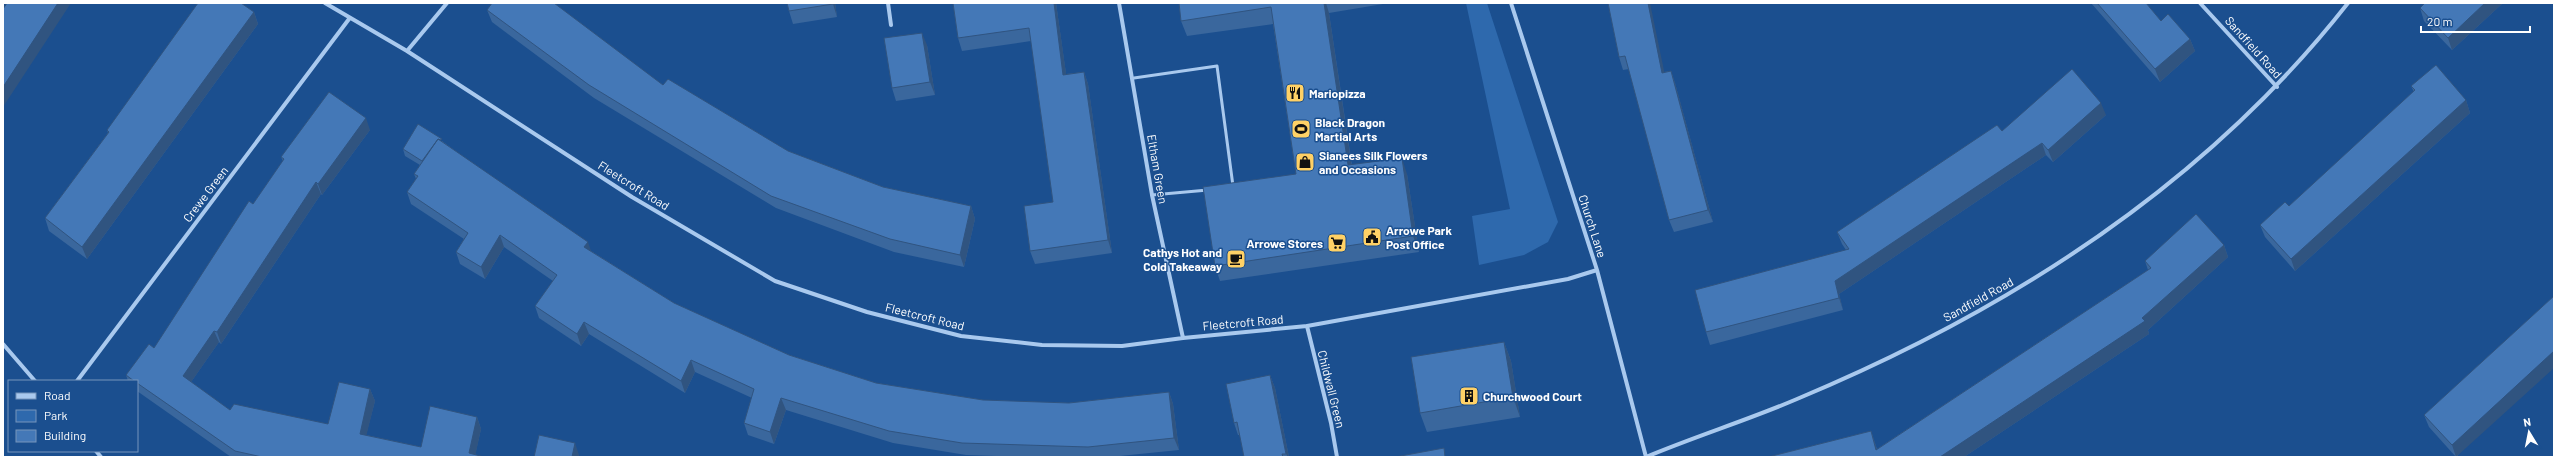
<svg xmlns="http://www.w3.org/2000/svg" width="2557" height="460" viewBox="0 0 2557 460" font-family="Barlow,sans-serif">
<style>
.green{fill:#2e69ad}
.lines{fill:none;stroke-linecap:round;stroke-linejoin:round}
.service{stroke:#a9c9ee;stroke-width:3}
.minor{stroke:#a9c9ee;stroke-width:4}
.wall{fill:#3a679d}
.shaded-wall{fill:#305480}
.building{fill:#4478b7;stroke:#305480}
.labels{text-anchor:middle;dominant-baseline:central;stroke-width:3;stroke-linejoin:round;paint-order:stroke}
.street-label{font-size:12px;fill:#fff;stroke:#1b4f8f}
.poi-label{font-size:12px;font-weight:bold;fill:#fff;stroke:#1b4f8f;text-anchor:start}
</style>
<rect width="100%" height="100%" fill="#1b4f8f"/>
<path class="green" d="M1466,3h21l71,219 -10,20 -24,13 -45,10 -7,-49 38,-7z"/>
<g class="lines">
<path class="service" d="M1134,78l83,-12 16,120
M1152,195l56,-5"/>
<path class="minor" d="M325,3l82,48 225,146 143,84 92,31 94,24 81,9 80,1 61,-8 124,-12 261,-47 29,-9
M888,3l3,22
M1119,3l33,192 31,143
M1511,3l86,267 49,187
M2200,3l77,84
M407,51l40,-48
M1307,326l24,97 6,34
M3,344l32,37
M77,381l272,-362
M96,451l5,6
M1646,457c50,-21 102,-37 151,-58 211,-88 409,-215 551,-396"/>
</g>
<path class="wall" d="M787,3h48l2,14 -44,7 -4,-13z
M953,3h103l10,71 18,-2 4,12 24,169 -77,11 -5,-13 23,-49 -22,-161 -69,10 -4,-13z
M1179,3h204v1l-54,9 23,152 55,9 12,78 -199,29 -5,-15 81,-92 -23,-150 -86,12 -6,-15z
M1608,3l56,69 7,-1 4,12 38,139 -39,10 -5,-12 -40,-151 -6,1 -4,-13z
M2091,3h55l15,18 29,18 5,12 -35,31z
M2503,3l-51,47 -28,-29 -4,-13z
M487,10l176,75 125,66 95,36 88,19 4,13 -11,48 -70,-15 -118,-44 -182,-110 -102,-76z
M254,12l4,12 -171,235 -38,-28 -4,-13 63,-85 -1,-3z
M927,45l8,50 -39,6 -4,-13z
M2411,86l55,14 4,13 -175,158 -30,-34 -5,-12 29,-19 125,-114z
M2106,115l-53,47 -7,-7 -207,139 4,16 -133,35 -4,-13 140,-82 -4,-6 -5,-12 165,-101z
M370,130l-48,65 -1,-1 -100,150 -2,-2 -28,40 39,28 98,14 42,-35 5,12 -9,34 55,12 56,-30 4,12 -6,26 9,2h-253l-94,-66v-10h-9l-2,-6 28,-27 129,-187 -2,-4z
M442,141l149,110 83,52 115,52 87,28 107,17 86,3 100,-11 4,12 6,46 -69,7h-83l-61,-2 -73,-12 -107,-33 -12,34 -26,-9 -4,-12 8,-25 -57,-26 -10,21 -96,-59 -8,12 -42,-28 -4,-12 18,-25 -49,-34 -19,32 -25,-15 -4,-12 8,-13 -53,-35 -4,-12 9,-13 -2,-5 6,-9 -15,-9 -2,-7z
M2224,245l4,12 -80,73 1,4 -185,123h-196l103,-26 6,18 271,-179 -3,-9z
M2554,296l-97,161h-1l-27,-30 -5,-12z
M1504,342l7,19 9,56 -93,15 -7,-19z
M1270,375l5,13 14,69h-45l-4,-22h-2l-4,-12z"/>
<path class="shaded-wall" d="M58,3h13l-68,104v-20z
M832,3h3l2,14 -4,-13z
M1054,3h2l12,84 -5,-12z
M1324,3h2l3,10 25,168 -6,-16z
M1648,3h2l17,82 -5,-12z
M2485,3h18l-51,47 -4,-12z
M254,12l4,12 -171,235 -5,-12z
M922,33l5,12 8,50 -5,-13z
M2190,39l5,12 -35,31 -5,-13z
M1671,71l4,12 38,139 -5,-12z
M1084,72l4,12 24,169 -4,-13z
M2466,100l4,13 -175,158 -4,-12z
M2101,103l5,12 -53,47 -5,-12z
M366,118l4,12 -48,65 -4,-11z
M2042,143l4,12 -207,139 4,16 -4,-12 -4,-17z
M1402,158l5,16 12,78 -6,-16z
M316,182l5,12 -100,150 -4,-12z
M971,206l4,13 -11,48 -4,-12z
M500,235l4,12 -19,32 -4,-12z
M588,242l4,12 -8,-7z
M2224,245l4,12 -80,73 1,4 -185,123h-24l202,-139z
M584,322l5,12 -8,12 -4,-12z
M214,331l5,11 -32,46 -4,-12z
M1504,342l7,19 9,56 -7,-20z
M2554,351v17l-98,89 -4,-12z
M691,360l4,12 -10,21 -4,-12z
M1270,375l5,13 14,69h-1l-2,-3z
M370,389l5,12 -11,44 -4,-11z
M1169,392l4,12 6,46 -5,-12z
M781,398l5,12 -12,34 -4,-12z
M477,417l4,12 -6,28 -6,-4z
M1871,431l4,12 4,14 -3,-7z
M575,443l4,12v2h-7z"/>
<path class="building" d="M7,3h51l-55,84v-78z
M198,3h43l13,9 -172,235 -37,-29 64,-86 -2,-2z
M492,3h62l109,82 5,-6 120,72 95,36 88,19 -11,49 -70,-16 -119,-43 -182,-111 -102,-75z
M787,3h45l1,1 -44,7z
M953,3h101l9,72 21,-3 24,168 -78,11 -6,-45 29,-4 -24,-174 -71,10z
M1179,3h145l24,162 54,-7 11,78 -198,30 -12,-79 93,-13 -25,-167 -90,14z
M1608,3h40l14,70 9,-2 37,139 -39,10 -44,-164 -6,1z
M2097,3h49l15,18 7,-7 22,25 -35,30z
M2425,3h60l-37,35 -28,-30z
M922,33l8,49 -38,6 -8,-50z
M2436,65l30,35 -175,159 -31,-34 25,-23 4,4 126,-116 -4,-4z
M2072,69l29,34 -53,47 -6,-7 -207,138 4,17 -133,34 -11,-42 154,-41 -12,-17 160,-107 5,6z
M329,92l37,26 -48,66 -2,-2 -99,150 -3,-1 -31,45 47,34 4,-6 94,20 11,-42 31,7 -10,45 61,13 9,-41 47,11 -8,36 15,4h-222l-27,-6 -98,-68v-2h-3l-8,-6 23,-31 5,4 95,-147 4,3 31,-45 -3,-2z
M418,124l24,15 -1,1 -3,-1 -16,22 -19,-12z
M438,139l150,103 -4,5 90,56 115,52 87,28 107,17 86,3 100,-11 5,46 -86,9 -126,-4 -73,-12 -108,-33 -11,34 -26,-9 10,-34 -63,-29 -10,21 -97,-59 -7,12 -42,-28 22,-31 -57,-40 -19,32 -25,-15 12,-19 -61,-41 11,-16 -4,-2z
M2196,214l28,31 -82,73 3,3 -205,136h-172l103,-26 5,19 275,-182 -6,-7z
M2554,296v55l-102,94 -28,-30z
M1504,342l9,55 -93,16 -9,-56z
M1270,375l16,79h-4l1,3h-39l-7,-35 -3,1 -8,-39z
M539,435l36,8 -3,14h-38z
M1444,448l1,9h-50z"/>
<defs>
<g id="restaurant-square" transform="scale(1)"><rect x="-9" y="-9" width="18" height="18" rx="4" fill="#ffd166" stroke="#1b4f8f"/><path d="M-5-6h1v4h1v-4h1v4h1v-4h1v5L-1.5 .5V6h-2V.5L-5-1ZM5-6V6H3V1.5H1.5Q1.5-4 5-6Z" fill="#111"/></g>
<g id="stadium-square" transform="scale(1)"><rect x="-9" y="-9" width="18" height="18" rx="4" fill="#ffd166" stroke="#1b4f8f"/><path d="M0-5a6.5 5 0 1 0 0 10a6.5 5 0 1 0 0-10ZM-3.5-1.8h7v3.6h-7Z" fill="#111"/></g>
<g id="shop-square" transform="scale(1)"><rect x="-9" y="-9" width="18" height="18" rx="4" fill="#ffd166" stroke="#1b4f8f"/><path d="M-5-2.5h2.3a2.7 3.5 0 0 1 5.4 0H5L5.5 6h-11ZM-1.5-2.5h3a1.5 2.3 0 0 0-3 0Z" fill="#111"/></g>
<g id="civic-square" transform="scale(1)"><rect x="-9" y="-9" width="18" height="18" rx="4" fill="#ffd166" stroke="#1b4f8f"/><path d="M-.6-6.5H3V-4.5H.6V-3L4-1V1h2V6H-6V1h2V-1L-.6-3ZM-1.2 2.5V6h2.4V2.5Z" fill="#111"/></g>
<g id="supermarket-square" transform="scale(1)"><rect x="-9" y="-9" width="18" height="18" rx="4" fill="#ffd166" stroke="#1b4f8f"/><path d="M-6-5.5h2.5l.6 2H6L4.5 2H-2.5L-4.4-4H-6ZM-1.5 3.2a1.3 1.3 0 1 0 .1 0ZM3 3.2a1.3 1.3 0 1 0 .1 0Z" fill="#111"/></g>
<g id="cafe-square" transform="scale(1)"><rect x="-9" y="-9" width="18" height="18" rx="4" fill="#ffd166" stroke="#1b4f8f"/><path d="M-5.5-4.5H6V0H3Q3 3.5 0 3.5H-2.5Q-5.5 3.5-5.5 0ZM3-3.2v2h1.7v-2ZM-6 4.5H4V6H-6Z" fill="#111"/></g>
<g id="building-square" transform="scale(1)"><rect x="-9" y="-9" width="18" height="18" rx="4" fill="#ffd166" stroke="#1b4f8f"/><path d="M-4-6H4V6H1V3H-1V6H-4ZM-2.5-4.3h1.7v1.8h-1.7ZM.8-4.3h1.7v1.8H.8ZM-2.5-1h1.7V.8h-1.7ZM.8-1h1.7V.8H.8Z" fill="#111"/></g>
</defs>
<g fill-rule="evenodd">
<use href="#restaurant-square" x="1295" y="93"/>
<use href="#stadium-square" x="1301" y="129"/>
<use href="#shop-square" x="1305" y="162"/>
<use href="#civic-square" x="1372" y="237"/>
<use href="#supermarket-square" x="1337" y="243"/>
<use href="#cafe-square" x="1236" y="259"/>
<use href="#building-square" x="1469" y="396"/>
</g>
<g class="labels">
<g class="street-label">
<text transform="translate(2254 47) rotate(48)">Sandfield Road</text>
<text transform="translate(1158 169) rotate(80)">Eltham Green</text>
<text transform="translate(634 185) rotate(32)">Fleetcroft Road</text>
<text transform="translate(205 194) rotate(-53)">Crewe Green</text>
<text transform="translate(1593 226) rotate(72)">Church Lane</text>
<text transform="translate(1978 299) rotate(-29)">Sandfield Road</text>
<text transform="translate(925 316) rotate(14)">Fleetcroft Road</text>
<text transform="translate(1243 322) rotate(-5)">Fleetcroft Road</text>
<text transform="translate(1332 389) rotate(76)">Childwall Green</text>
</g>
<g class="poi-label">
<text x="1309" y="93">Mariopizza</text>
<text x="1315" y="122">Black Dragon<tspan x="1315" dy="14">Martial Arts</tspan></text>
<text x="1319" y="155">Sianees Silk Flowers<tspan x="1319" dy="14">and Occasions</tspan></text>
<text x="1386" y="230">Arrowe Park<tspan x="1386" dy="14">Post Office</tspan></text>
<text x="1323" y="243" text-anchor="end">Arrowe Stores</text>
<text x="1222" y="252" text-anchor="end">Cathys Hot and<tspan x="1222" dy="14">Cold Takeaway</tspan></text>
<text x="1483" y="396">Churchwood Court</text>
</g>
</g>
<rect width="2557" height="460" fill="none" stroke="#ffffff" stroke-width="8"/>
<rect x="8" y="380" width="130" height="72" fill="#1b4f8f" stroke="#7695bc"/>
<rect x="16" y="393" width="20" height="6" fill="#a9c9ee" stroke="#7695bc"/>
<text x="44" y="400" font-size="12" fill="#ffffff">Road</text>
<rect x="16" y="410" width="20" height="12" fill="#2e69ad" stroke="#7695bc"/>
<text x="44" y="420" font-size="12" fill="#ffffff">Park</text>
<rect x="16" y="430" width="20" height="12" fill="#4478b7" stroke="#7695bc"/>
<text x="44" y="440" font-size="12" fill="#ffffff">Building</text>
<g transform="translate(2529 432) rotate(350)" stroke="#1b4f8f" stroke-width="3" paint-order="stroke">
<path d="M0-3L7 15L0 10L-7 15Z" fill="#ffffff"/>
<text y="-6" font-size="11" font-weight="bold" text-anchor="middle" fill="#ffffff">N</text>
</g>
<path d="M2421 26v6h109v-6" fill="none" stroke="#ffffff" stroke-width="2"/>
<text x="2427" y="26" font-size="12" fill="#ffffff" stroke="#1b4f8f" stroke-width="3" paint-order="stroke">20 m</text>
</svg>
